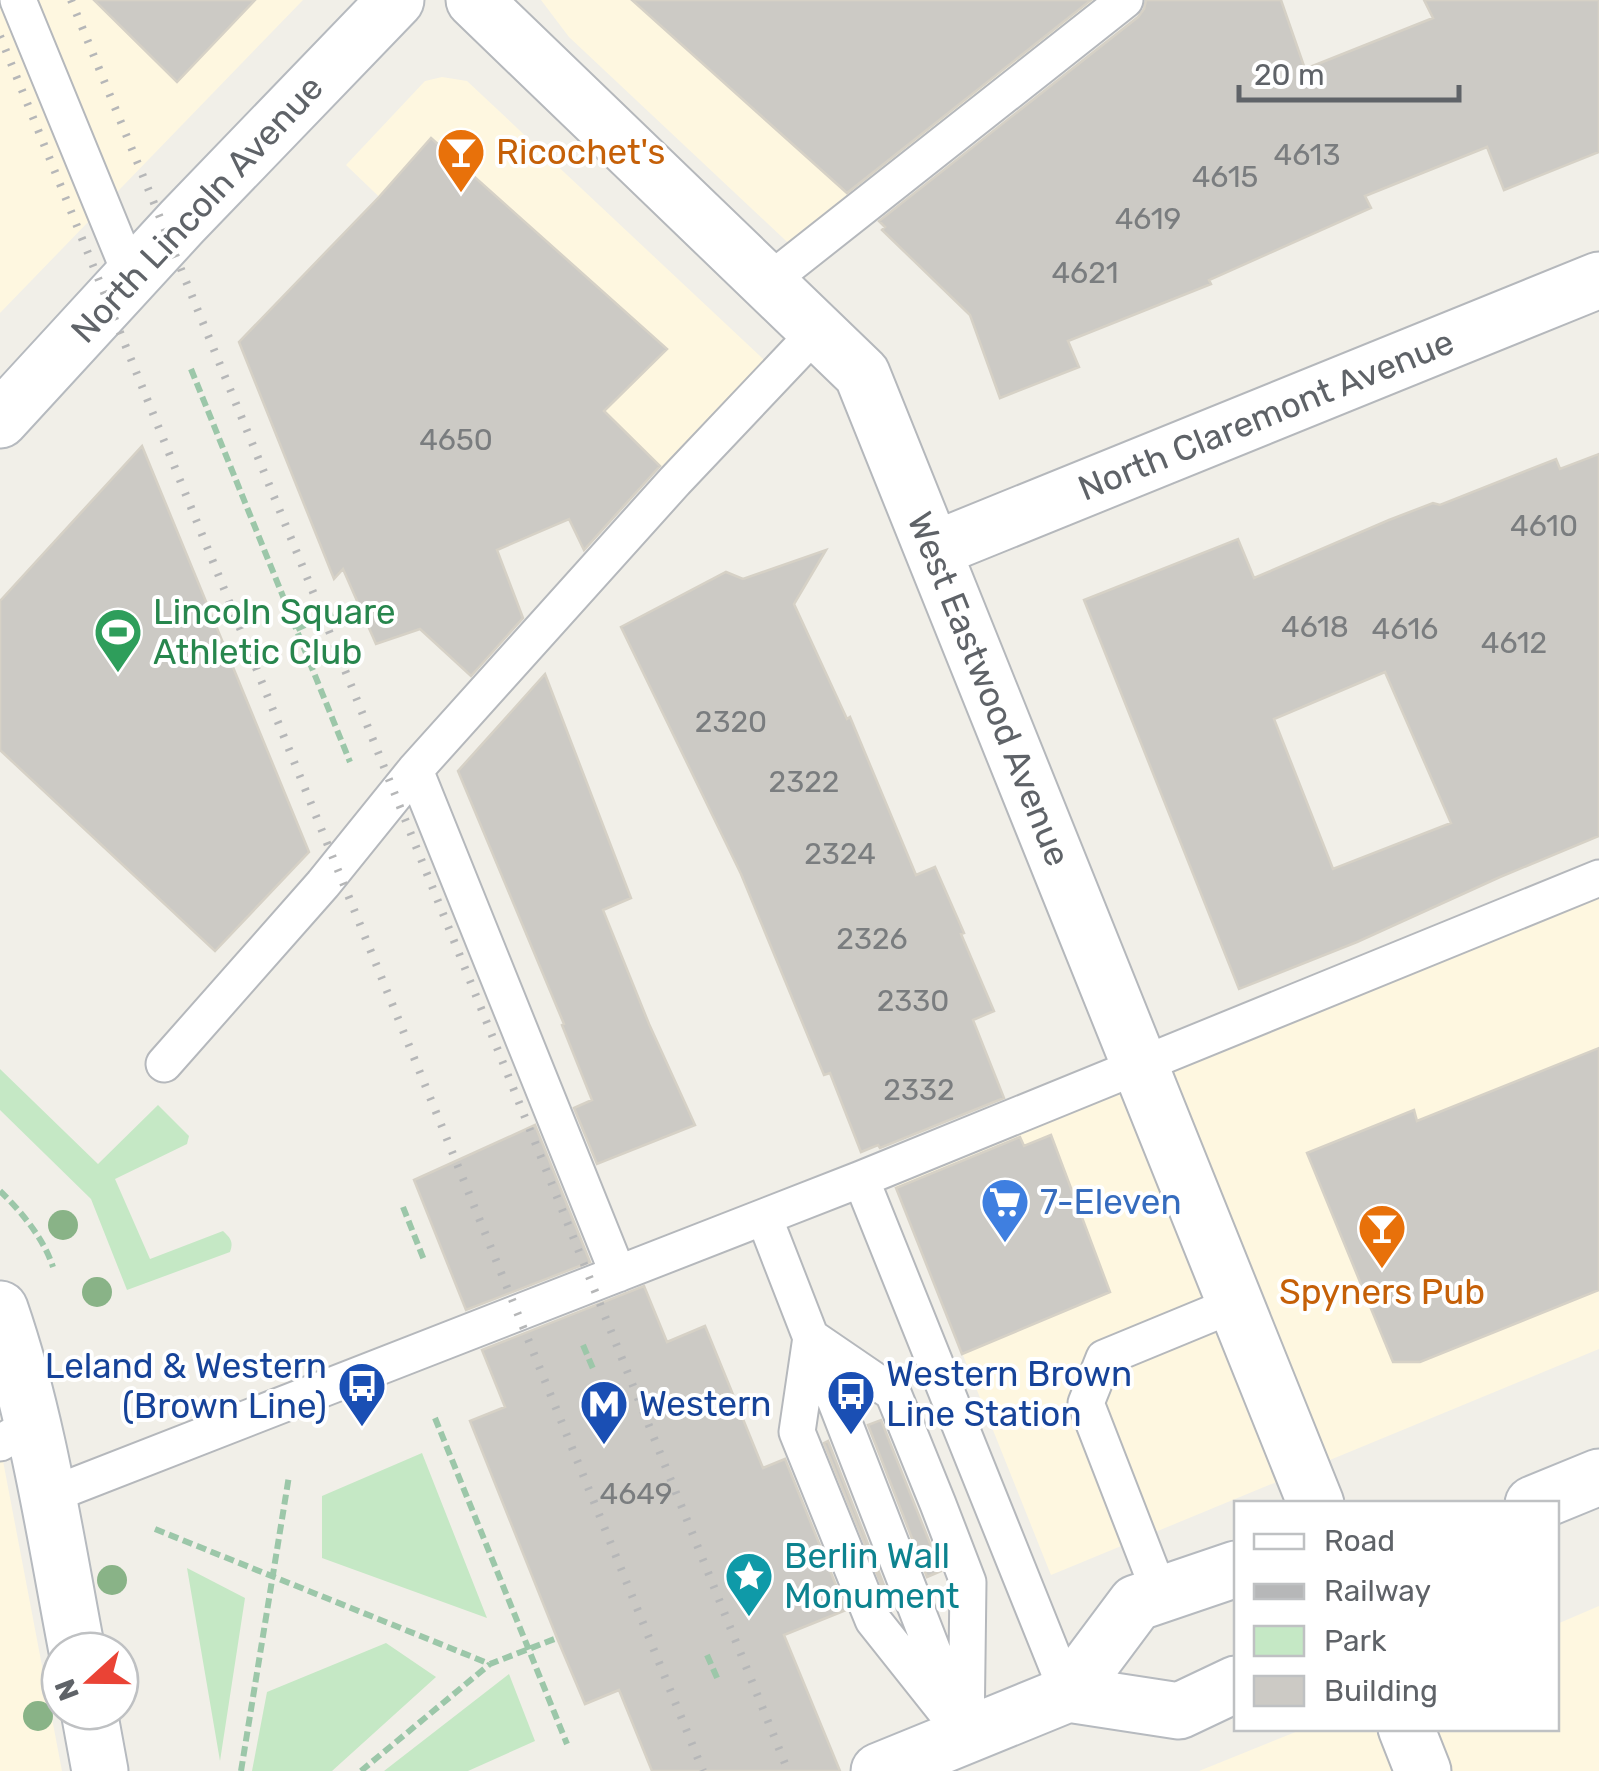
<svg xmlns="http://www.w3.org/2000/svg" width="1599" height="1771" viewBox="0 0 1599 1771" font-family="Rubik,sans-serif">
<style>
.commercial{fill:#fef7e0}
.green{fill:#c5e8c5}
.building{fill:#cccac5;stroke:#d6d1c6;stroke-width:2.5;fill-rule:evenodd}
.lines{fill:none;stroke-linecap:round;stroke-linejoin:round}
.service-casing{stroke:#b5b8bc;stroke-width:39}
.minor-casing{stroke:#b5b8bc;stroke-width:59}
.secondary-casing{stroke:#b6babf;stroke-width:59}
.path{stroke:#9cc7a9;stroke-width:6;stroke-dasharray:10 5;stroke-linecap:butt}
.service{stroke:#fff;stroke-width:35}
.minor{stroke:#fff;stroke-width:55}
.secondary{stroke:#fff;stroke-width:55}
.rail{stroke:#b6b7b8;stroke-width:8;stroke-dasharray:2.5 12;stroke-linecap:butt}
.tree{fill:#89b387}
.labels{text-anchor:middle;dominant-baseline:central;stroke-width:8;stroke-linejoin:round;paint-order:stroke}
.number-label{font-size:30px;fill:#7a7d7f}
.food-label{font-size:35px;fill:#c56008;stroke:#fff;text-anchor:start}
.street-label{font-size:35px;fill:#5f6368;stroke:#fff}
.leisure-label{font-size:35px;fill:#27864d;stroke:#fff;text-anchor:start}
.shop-label{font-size:35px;fill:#366cbe;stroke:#fff;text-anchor:start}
.transit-label{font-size:35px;fill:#164399;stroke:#fff;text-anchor:start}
.culture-label{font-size:35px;fill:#0d838f;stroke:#fff;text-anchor:start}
</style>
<rect width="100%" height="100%" fill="#f1efe8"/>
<path class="commercial" d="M0,0h303l-303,313z
M541,0h584l-324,255 -232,-218z
M442,77l25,4 311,292 -103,108 -329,-316 79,-84z
M1599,878v471l-548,226 -163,-407z
M0,1445l62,326h-62z
M1599,1606v165h-400l104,-42 253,-1 1,-104z"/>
<path class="green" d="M0,1069l98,95 60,-59 31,31 -2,8 -72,35 35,80 73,-28c7,7 11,10 7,21l-103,38 -36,-91 -91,-89z
M422,1453l65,165 -165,-60v-62z
M187,1568l58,30 -25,163z
M386,1643l50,34 -104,94h-80l15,-79z
M509,1674l26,67 -67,30h-84z"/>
<path class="building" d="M94,0h161l-78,82z
M632,0h459l-244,193z
M1146,0h135l24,69 128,-51 -9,-18h175v152l-95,38 -17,-43 -122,49 6,12 -162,72 2,4 -143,57 11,26 -79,31 -30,-83 -88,-85 3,-3 -6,-6 259,-204 6,-8z
M431,138l236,211 -63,62 56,55 -76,84 -15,-31 -72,31 26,68 -52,58 -51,-47 -44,15 -33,-75 -9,10 -95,-237 140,-145z
M142,446l167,406 -94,99 -215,-201v-149z
M1599,454v382l-99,41 -143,65 -118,47 -155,-389 154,-61 16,39 135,-58 44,-17 7,2 116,-46 4,10zM1385,672l66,151 -118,46 -59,-150z
M826,550l-32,54 53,115 3,-2 66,158 19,-8 29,66 -3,1 33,77 -21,9 31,78 -124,50 -2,-3 -17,7 -31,-79 -6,2 -83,-201 -120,-247 105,-55 17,7z
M545,674l86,224 -28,12 46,114 46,101 -98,39 -23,-56 18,-8 -30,-75 2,-1 -106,-253z
M1599,1048v242l-179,72h-27l-86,-209 107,-43 3,11z
M535,1125l55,137 -124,48 -52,-130z
M1051,1135l59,157 -148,62 -66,-166 124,-51 4,9z
M644,1286l23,56 38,-16 58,142 22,-9 61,151 -62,25 56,136h-188l-33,-81 -34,14 -28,-66 -87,-217 35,-14 -23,-57z
M881,1420l60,151 -14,6 -59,-152z
M828,1441l59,152 -2,1 -61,-151z"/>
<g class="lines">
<g class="service-casing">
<path id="service" d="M18,0l114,278
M768,282l357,-282
M415,770l203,504
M164,1064l159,-180 92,-114 260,-289 143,-151
M861,1179l207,515
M764,1217l191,491
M811,1337l82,56 45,111 30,78 -2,155 -93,-117 -76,-188z
M0,1443l33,-19
M48,1496l813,-317 738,-301
M1161,1596l-75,-193 18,-45 131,-54"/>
</g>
<g class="minor-casing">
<path id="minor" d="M474,0l388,374 454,1130
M933,550l666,-270
M1406,1728l17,43"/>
</g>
<g class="secondary-casing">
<path id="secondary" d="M0,420l182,-198 214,-222
M0,1309c38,110 55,227 77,342
M1533,1504l66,-27
M1068,1694l111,17 57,-27
M89,1711l11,60
M879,1771l189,-77 68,-91 100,-34"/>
</g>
<path class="path" d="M191,369l159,393
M296,629l45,-20
M0,1191c21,20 44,48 53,76
M403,1207l21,53
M583,1345l11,26
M435,1418l132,326
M155,1529l335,135 67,-26
M707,1655l11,25
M241,1771l48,-295
M361,1771l129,-107"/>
<use href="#service" class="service"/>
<use href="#minor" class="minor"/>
<use href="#secondary" class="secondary"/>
<path class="rail" d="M71,0l280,685 437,1086
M0,36l703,1735"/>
</g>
<g class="tree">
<circle cx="63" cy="1225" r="15"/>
<circle cx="97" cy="1292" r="15"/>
<circle cx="112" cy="1580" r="15"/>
<circle cx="38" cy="1716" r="15"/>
</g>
<defs>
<g id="bar-pin" transform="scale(2.5)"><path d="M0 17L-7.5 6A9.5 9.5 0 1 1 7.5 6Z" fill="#e8710a" stroke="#fff"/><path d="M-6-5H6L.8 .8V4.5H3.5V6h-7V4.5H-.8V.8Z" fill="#fff"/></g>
<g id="stadium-pin" transform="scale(2.5)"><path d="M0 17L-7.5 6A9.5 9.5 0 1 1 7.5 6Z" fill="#2e9e5b" stroke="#fff"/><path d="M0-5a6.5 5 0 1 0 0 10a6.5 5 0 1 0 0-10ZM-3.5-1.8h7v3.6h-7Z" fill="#fff"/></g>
<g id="supermarket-pin" transform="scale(2.5)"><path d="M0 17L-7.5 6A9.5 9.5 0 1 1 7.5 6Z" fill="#3f7fe0" stroke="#fff"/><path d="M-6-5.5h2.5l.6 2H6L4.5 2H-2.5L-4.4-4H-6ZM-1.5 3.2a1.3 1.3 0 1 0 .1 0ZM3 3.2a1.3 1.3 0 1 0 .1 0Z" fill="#fff"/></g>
<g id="bus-pin" transform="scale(2.5)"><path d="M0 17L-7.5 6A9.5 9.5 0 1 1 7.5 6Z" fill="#1a4fb4" stroke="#fff"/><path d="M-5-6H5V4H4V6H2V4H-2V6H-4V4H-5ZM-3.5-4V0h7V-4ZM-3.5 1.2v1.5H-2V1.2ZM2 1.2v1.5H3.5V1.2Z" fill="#fff"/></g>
<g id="metro-pin" transform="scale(2.5)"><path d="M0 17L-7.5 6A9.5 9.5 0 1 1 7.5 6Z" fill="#1a4fb4" stroke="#fff"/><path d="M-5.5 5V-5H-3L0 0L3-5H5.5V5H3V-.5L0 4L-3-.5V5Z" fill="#fff"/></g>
<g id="sight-pin" transform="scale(2.5)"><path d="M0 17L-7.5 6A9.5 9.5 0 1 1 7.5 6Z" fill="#0f9aa8" stroke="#fff"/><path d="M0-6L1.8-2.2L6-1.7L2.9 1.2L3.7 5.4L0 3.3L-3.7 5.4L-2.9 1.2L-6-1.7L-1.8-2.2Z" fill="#fff"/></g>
</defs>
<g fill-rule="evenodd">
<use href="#bar-pin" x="461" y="152"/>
<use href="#stadium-pin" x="118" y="632"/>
<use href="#supermarket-pin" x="1005" y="1202"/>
<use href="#bar-pin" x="1382" y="1228"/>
<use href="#bus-pin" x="362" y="1386"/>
<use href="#bus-pin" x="851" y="1394"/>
<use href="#metro-pin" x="604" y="1404"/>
<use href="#sight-pin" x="749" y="1576"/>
</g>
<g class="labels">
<g class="number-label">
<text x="1307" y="155">4613</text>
<text x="1225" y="177">4615</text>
<text x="1148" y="219">4619</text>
<text x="1085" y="273">4621</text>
<text x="456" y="440">4650</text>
<text x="1544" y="526">4610</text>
<text x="1315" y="627">4618</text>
<text x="1405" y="629">4616</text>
<text x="1514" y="643">4612</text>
<text x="731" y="722">2320</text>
<text x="804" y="782">2322</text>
<text x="840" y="854">2324</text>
<text x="872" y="939">2326</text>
<text x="913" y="1001">2330</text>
<text x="919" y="1090">2332</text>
<text x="636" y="1494">4649</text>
</g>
<g class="food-label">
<text x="496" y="152">Ricochet's</text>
<text x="1382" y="1292" text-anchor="middle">Spyners Pub</text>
</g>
<g class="street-label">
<text transform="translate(197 209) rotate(-47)">North Lincoln Avenue</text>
<text transform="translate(1266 415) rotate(-22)">North Claremont Avenue</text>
<text transform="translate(989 689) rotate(68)">West Eastwood Avenue</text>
</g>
<g class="leisure-label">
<text x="153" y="612">Lincoln Square<tspan x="153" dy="40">Athletic Club</tspan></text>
</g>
<g class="shop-label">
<text x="1040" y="1202">7-Eleven</text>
</g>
<g class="transit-label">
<text x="327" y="1366" text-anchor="end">Leland &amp; Western<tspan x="327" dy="40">(Brown Line)</tspan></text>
<text x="886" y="1374">Western Brown<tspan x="886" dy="40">Line Station</tspan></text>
<text x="639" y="1404">Western</text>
</g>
<g class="culture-label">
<text x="784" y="1556">Berlin Wall<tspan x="784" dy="40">Monument</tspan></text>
</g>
</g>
<rect x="1234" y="1501" width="325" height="230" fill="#ffffff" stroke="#bfc1c3" stroke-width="2.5"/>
<rect x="1254" y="1534" width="50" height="15" fill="#ffffff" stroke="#bfc1c3" stroke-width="2.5"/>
<text x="1324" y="1551" font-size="30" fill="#5f6368">Road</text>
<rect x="1254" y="1584" width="50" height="15" fill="#b6b7b8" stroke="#bfc1c3" stroke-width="2.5"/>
<text x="1324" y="1601" font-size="30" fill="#5f6368">Railway</text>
<rect x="1254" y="1626" width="50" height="30" fill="#c5e8c5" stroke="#bfc1c3" stroke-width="2.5"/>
<text x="1324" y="1651" font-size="30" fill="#5f6368">Park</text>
<rect x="1254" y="1676" width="50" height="30" fill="#cccac5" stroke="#bfc1c3" stroke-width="2.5"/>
<text x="1324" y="1701" font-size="30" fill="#5f6368">Building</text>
<g transform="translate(90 1681) rotate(249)"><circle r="48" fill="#ffffff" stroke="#bfc1c3" stroke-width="2.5"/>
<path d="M0-8L18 38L0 25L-18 38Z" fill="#ea4335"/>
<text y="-15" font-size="28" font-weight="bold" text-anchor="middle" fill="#5f6368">N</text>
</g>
<path d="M1239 85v15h220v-15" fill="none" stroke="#5f6368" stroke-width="5"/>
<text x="1254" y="85" font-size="30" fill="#5f6368" stroke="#ffffff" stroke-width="8" paint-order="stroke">20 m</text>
</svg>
